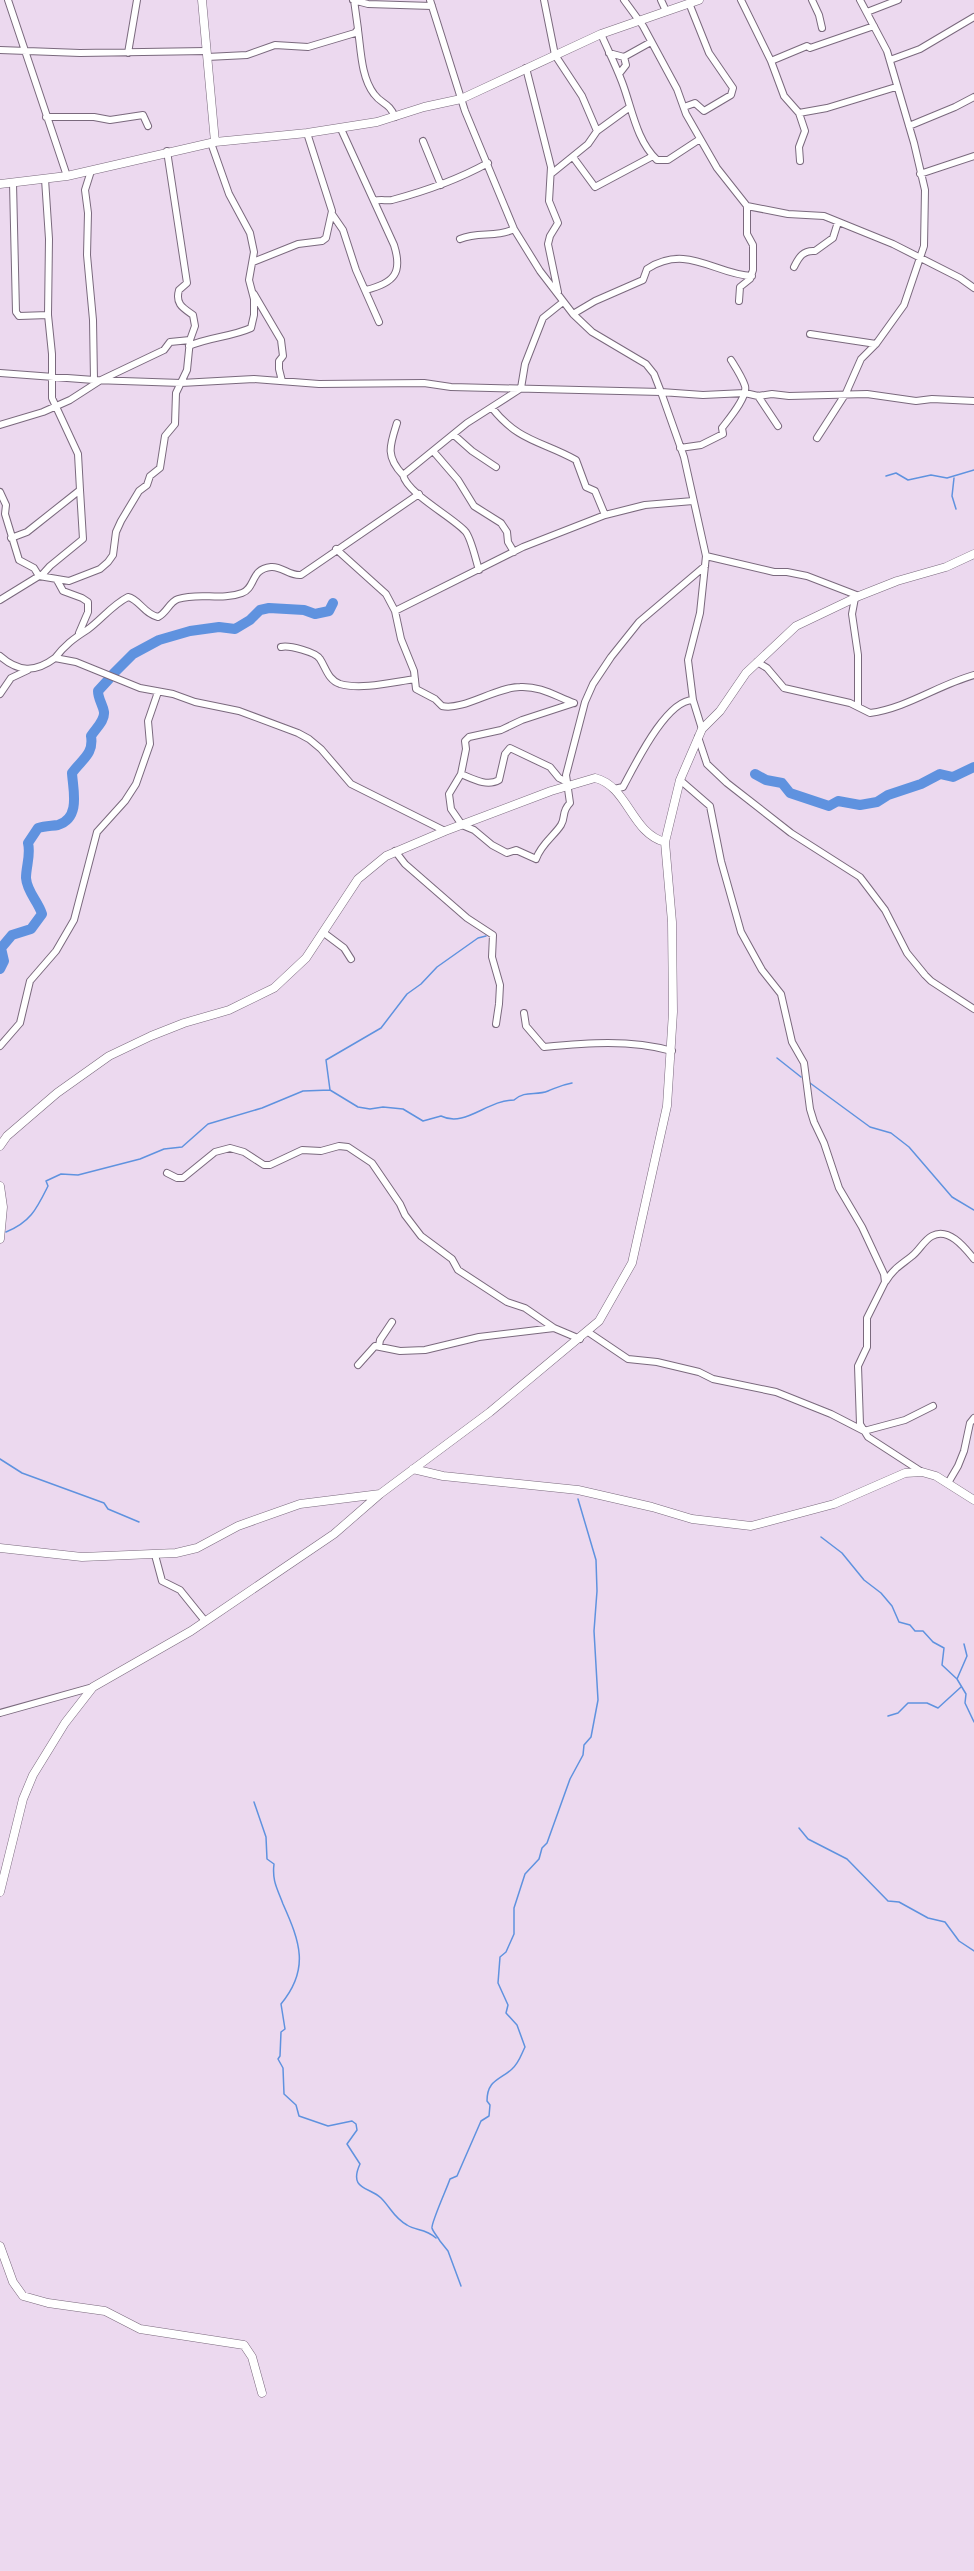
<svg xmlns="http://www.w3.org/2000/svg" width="974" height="2571" viewBox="0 0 974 2571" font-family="Overpass,sans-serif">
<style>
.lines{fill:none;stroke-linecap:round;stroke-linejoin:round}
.stream{stroke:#5f92df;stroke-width:1.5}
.river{stroke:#5f92df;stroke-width:10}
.minor-casing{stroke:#7a697d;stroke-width:8}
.tertiary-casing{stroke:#7a697d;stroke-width:9}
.minor{stroke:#fff;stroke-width:6}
.tertiary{stroke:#fff;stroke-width:8}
</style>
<rect width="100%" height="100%" fill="#ecd9ef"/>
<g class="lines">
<path class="stream" d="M886,476l10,-3 12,7 23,-5 16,3 27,-8
M954,478l-2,18 4,13
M777,1058l24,19
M810,1083l60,44 21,6 18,14 43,50 22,13
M330,1090l-4,-30 55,-32 26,-34 14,-10 16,-17 41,-29 8,-2
M6,1232c25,-10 31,-24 42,-46l-2,-5 15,-7 17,1 62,-16 24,-10 18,-2 26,-23 54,-16 41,-17 27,-1 28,17 12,2 13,-2 20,2 20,12 18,-5c24,12 46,-16 73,-16 11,-10 22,-4 34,-9 10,-4 13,-6 24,-8
M0,1459l22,14 82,30 4,6 31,13
M821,1537l21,16 22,27 17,13 11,13 7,16 11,3 5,6h8l10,11 11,6 -2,17 15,14
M964,1644l3,12 -10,23 9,15 -1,9 9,19
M888,1716l10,-3 10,-10h19l11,5 23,-21
M254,1802l12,35 1,22 7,5c-2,17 3,24 9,40 17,38 27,65 -2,100l4,25 -4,3 -1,24 -2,3 5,9 1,26 12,11 3,11 29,10 24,-5 4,3 1,6 -10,14 13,20c-12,26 10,23 21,34 10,10 13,20 26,27 9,6 18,3 29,13
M799,1828l9,11 39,20 41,42 11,1 29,16 17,4 14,19 15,10
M440,2241c-2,-4 -7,-9 -8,-13 -1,-5 15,-40 18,-49l7,-3 24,-55 8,-5 1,-11 -3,-4c0,-21 13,-21 25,-32 7,-6 9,-14 13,-22l-8,-22 -11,-12 2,-8 -10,-22 2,-26 6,-5 8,-18v-26l11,-34 14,-15 3,-11 5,-5 23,-64 13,-24 1,-10 7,-8 7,-37 -4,-69 3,-40 -1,-31 -18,-61
M440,2241l8,10 13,35"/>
<path class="river" d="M111,676l22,-22 26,-14 31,-9 29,-4 16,2 15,-9 10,-10 9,-2 35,2 11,4 14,-3 4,-8
M755,774l11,6 16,3 8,10 39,13 9,-5 22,4 17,-3 11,-7 33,-11 19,-10 13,3 21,-10
M0,969l4,-8 -3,-13 11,-13 19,-6 11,-15c-4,-13 -15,-22 -16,-36 0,-12 5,-23 2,-35l10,-15c7,-2 14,-2 20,-3 23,-7 15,-35 14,-52 10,-14 22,-19 19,-37 5,-8 14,-15 13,-24 -1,-7 -6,-13 -6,-21l11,-12"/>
<g class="minor-casing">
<path id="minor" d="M8,0l59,176
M353,0l15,4 64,2
M430,0l35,111 49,118 26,42 33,43 19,18 54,32 8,10 7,18 23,65 22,99 -6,57 -12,47 5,40 9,29
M544,0l11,55 27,41 15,35
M624,0l19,26 34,63 9,25 31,54 30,38 41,8 36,2 69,28 67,34 14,10
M661,0l5,11
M741,0l30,61 13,35 15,17 28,-5 69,-21
M812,0l7,15 3,13
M867,12l31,-12
M358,30c3,20 3,47 16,64 8,11 15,8 21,23
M601,34c7,16 15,32 21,48 10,26 14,58 35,78h11l32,-21
M0,50l80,3 126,-2
M128,53l9,-53
M609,53l15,4 2,8 -7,9
M207,57l40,-2 28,-10 33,2 47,-14 3,-4 -4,-29
M624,57l27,-15
M890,60l30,-11 54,-32
M771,61l36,-15 3,2 64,-22
M526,68l25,99 -2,34 9,22 -8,13 -2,8 10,48
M684,107l11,-4 9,8 27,-16 2,-7 -24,-35 -20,-50
M799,113l6,18 -6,16 1,14
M46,117h48l16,3 33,-5 5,11
M909,126l46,-19 19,-10
M341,129l53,116c9,28 0,38 -28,45
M423,141l18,44
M573,157l22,30 58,-31
M91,171l-6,19 3,23 -1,42 6,65 1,60
M551,174l37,-30 9,-13 33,-24
M920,174l54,-18
M13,183l3,129 3,4 29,-1
M374,201c7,-2 12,0 18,-1 34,-9 65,-20 96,-37
M332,214l11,16 13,40 23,52
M460,239c18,-8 36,-1 54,-10
M253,262l45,-18 24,-3 4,-3 6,-27 -25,-78
M794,267c5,-10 9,-17 21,-16l18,-13 5,-16
M254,294l27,46 2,16 -4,5v8l3,12
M739,301l1,-14 10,-8 3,-9v-25l-6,-11v-28
M573,314l22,-13 48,-21 4,-11c40,-26 69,6 105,7
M810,334l66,10
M189,346c20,-9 42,-9 62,-18l3,-13v-16l-5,-19 5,-28 -4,-19 -21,-39 -18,-51
M0,373l94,7 87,3 73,-4 65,5 105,-1 27,4 210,5 42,3 42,-2 13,3 14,-2 17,2 78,-2 49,7 16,-2 42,2
M521,388l4,-24 18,-46 20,-16
M758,396l20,30
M492,408c27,34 50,33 84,52l10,27 9,4 10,24
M397,423c-7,22 -12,33 6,52
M0,425l43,-13 27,-12 31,-20 63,-30 6,-8 20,-2
M454,435l18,16 24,16
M817,438l29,-45 15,-34 15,-15 28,-39 20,-59 1,-56 -11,-47 -27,-92 -27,-51
M680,448l21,-3 22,-11 -1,-6c6,-8 26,-31 23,-42 -3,-9 -9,-18 -14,-26
M433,451l25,29 16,26 27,17 6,9 1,10 6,10
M0,492l6,13 -1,9 14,46 15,8 5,8
M11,538l16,-6 53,-42 -2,-36 -26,-56v-44l-4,-39 1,-76 -4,-60
M336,549l50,45 9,17 6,28 13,32 2,18 19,10 7,7c21,5 54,-19 78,-19 21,-1 35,9 54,16
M706,556l68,16h13l20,4 52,20
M479,570c-3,-9 -8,-33 -14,-39 -14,-15 -57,-37 -62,-56l64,-52 53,-34
M41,576l9,-10 33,-27 -3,-49
M57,580l6,11 19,7 6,4v10l-9,21
M855,598l-3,16 6,41v51
M0,600l39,-24 30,5 31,-12 8,-7 5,-7 3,-23 5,-11 18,-30 8,-6 3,-9 10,-8 5,-32 10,-12 1,-31 11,-23 3,-30 5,-14 -2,-11c-10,-7 -18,-11 -14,-25l8,-7 -20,-132
M395,611l128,-64 82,-32 40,-10 48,-4
M281,647c8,-2 35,5 39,12 6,9 8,21 20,25 22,6 53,-2 75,-5
M0,656c18,16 35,17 55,2l21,4 64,26 33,6 22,8 44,9 59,22 11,6 12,10 30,35 94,47
M55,658c10,-13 18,-19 32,-28 14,-10 25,-25 41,-33 11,2 16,17 30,20 9,-4 11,-15 20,-18 22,-7 43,2 64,-6 14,-5 8,-24 29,-26 11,-1 18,9 30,8l118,-81
M757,662l10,6 17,20 66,15 20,10c37,-5 68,-28 104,-38
M0,694l11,-16 17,-8
M574,703l-52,17 -21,10 -32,7 -4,4 1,8 -5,25 -12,20 2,15 11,16 12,5 18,15 15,8 9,-3 20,9c5,-15 18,-23 25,-34 5,-8 0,-13 9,-22l-4,-28 19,-73 8,-18 18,-27 28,-35 66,-56
M698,737l9,27 20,19 64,50 69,44 25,33 22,43 18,22 6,6 43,28
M461,774c12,5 26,13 38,6l6,-26 5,-6 40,19 9,11 6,3
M680,780l30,26 11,55 20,71 21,38 19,24 11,48 12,21 6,46 4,13 10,21 15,45 23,39 22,47 1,8 -18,36v29l-9,19 2,58 8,13 54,35
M614,789l9,-2c12,-22 43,-87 70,-87
M395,851l10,13 62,54 26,17 -1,22 8,28 -1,19 -3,20
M324,933l20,15 7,11
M524,1013l2,13 18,21c42,-4 86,-8 128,4
M0,1046l20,-23 10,-42 26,-30 18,-31 23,-88 28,-31 11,-17 14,-40 -2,-23 10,-29
M167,1173l10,5h6l32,-26 15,-4 14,4 20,13h6l32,-15 19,1 18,-5 9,1 24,16 28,41 5,11 16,21 31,23 6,11 49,32 18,6 29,20
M886,1281c7,-12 15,-16 26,-25 7,-5 12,-16 20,-20 17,-9 33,12 42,23
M588,1332l40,27 29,3 42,10 14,7 63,13 55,22 33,17 41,-11 28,-14
M379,1346l1,-6 12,-18
M358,1365l17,-19 25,5 25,-1 54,-13 75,-9 26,11
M948,1483l10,-17 6,-15 6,-28 4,-5
M155,1555l7,26 18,9 25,31
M0,1713l93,-26"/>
</g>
<g class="tertiary-casing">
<path id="tertiary" d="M202,0l13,142
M0,184l67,-8 148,-34 92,-9 70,-11 47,-15 37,-8 140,-65 98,-34
M0,1146l7,-10 50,-43 52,-37 42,-20 33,-13 45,-13 45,-22 32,-30 52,-79 28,-23 59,-25 106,-40 44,-13c33,8 36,55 70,64
M0,1186l3,21 -3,32
M413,1469l30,7 135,14 74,17 40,12 59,7 83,-22 71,-31 17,-1 14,4 38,24
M0,1548l82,9 94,-4 21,-5 41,-22 62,-22 80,-10
M0,1892l23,-93 10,-24 32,-52 28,-36 98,-56 143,-97 46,-40 110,-82 109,-91 33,-58 35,-157 6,-94 -1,-90 -7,-80 15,-62 22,-51 18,-18 26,-38 50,-47 63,-30 38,-15 49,-14 28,-13
M0,2246l13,36 10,14 25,7 57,8 35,18 104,16 8,12 10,36"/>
</g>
<use href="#minor" class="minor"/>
<use href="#tertiary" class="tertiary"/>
</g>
</svg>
